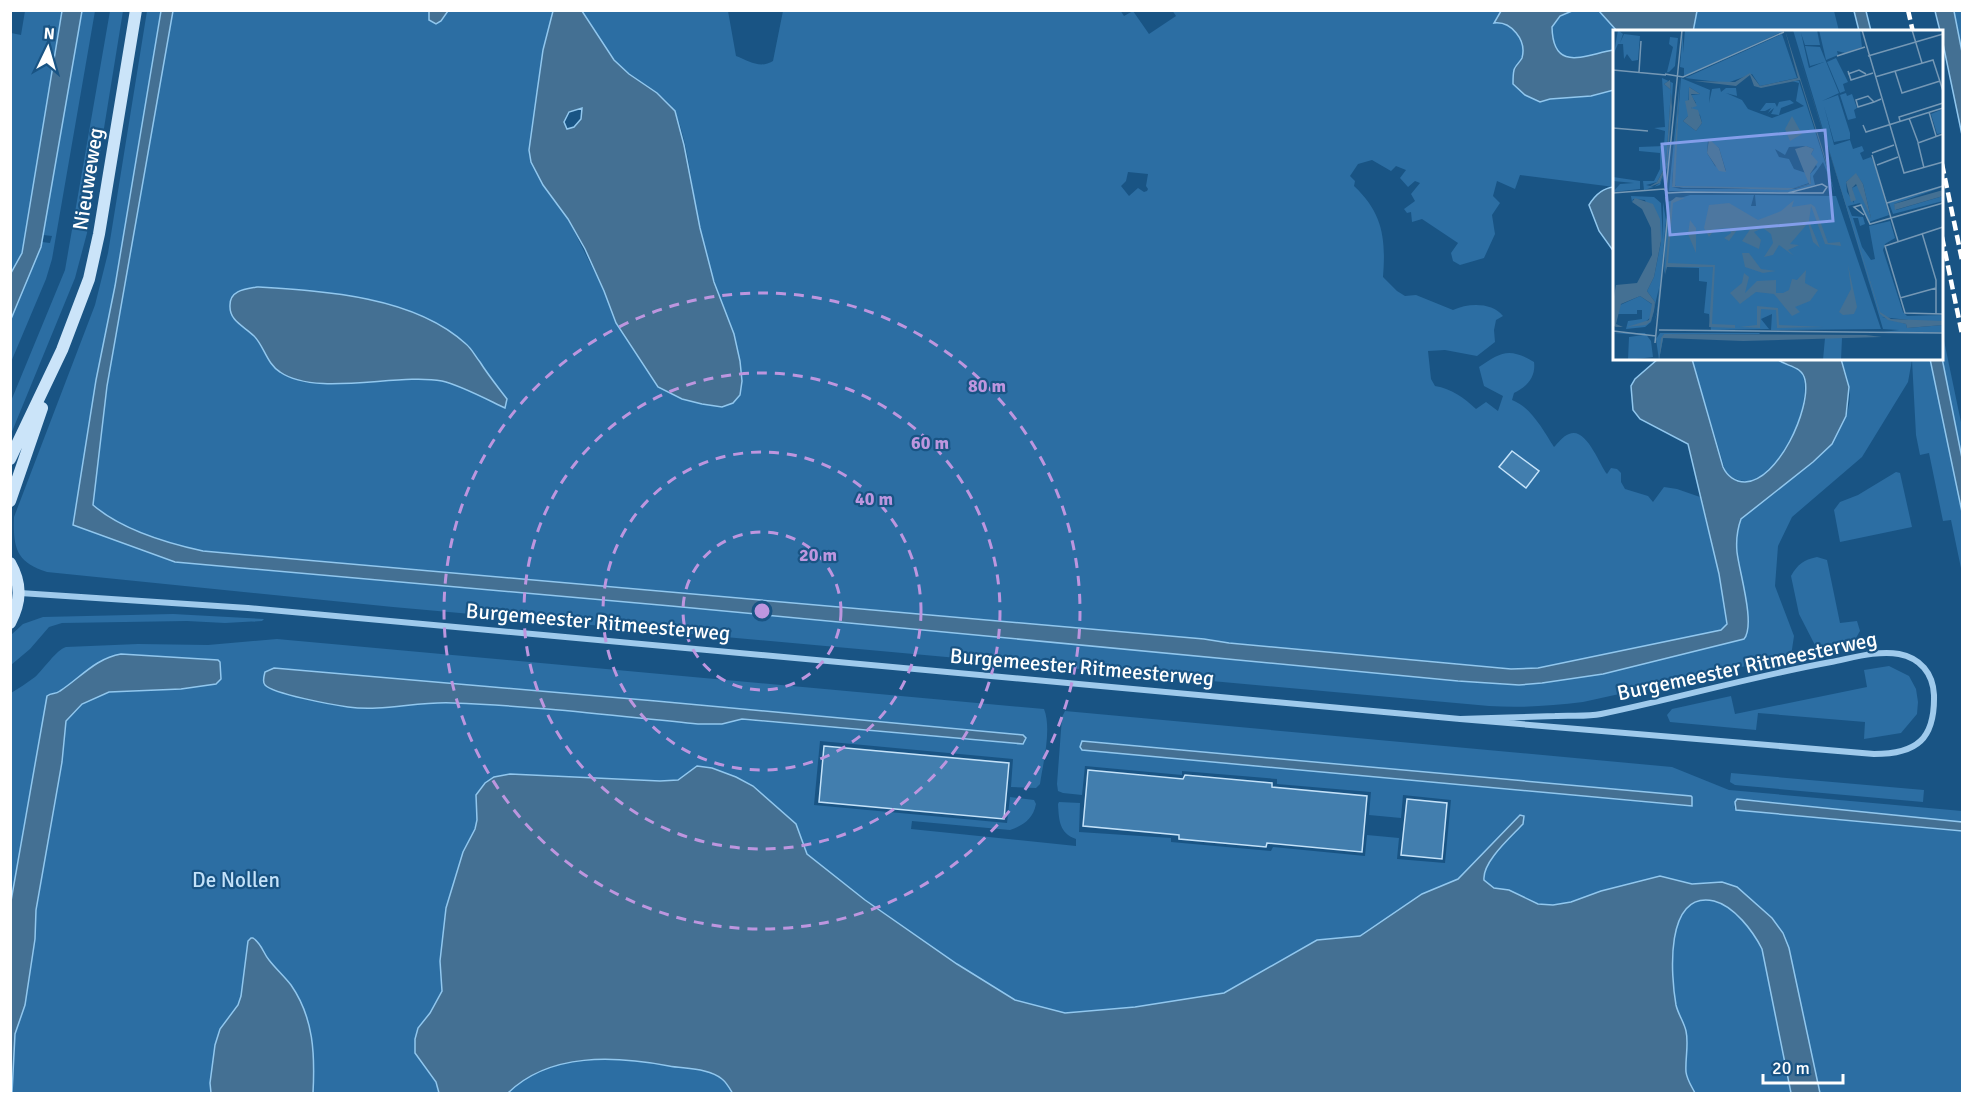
<svg xmlns="http://www.w3.org/2000/svg" width="1973" height="1104" viewBox="0 0 1973 1104" font-family="Signika,sans-serif">
<style>
.green{fill:#2c6ea3;fill-rule:evenodd}
.water{fill:#447093;stroke:#91c7ee;stroke-width:1.5;fill-rule:evenodd}
.building{fill:#427eae;stroke:#c4e2f9;stroke-width:1.5}
.lines{fill:none;stroke-linecap:round;stroke-linejoin:round}
.street{stroke:#9fcaec;stroke-width:6}
.secondary{stroke:#cbe4f9;stroke-width:12}
.rail{stroke:#fff;stroke-width:4.5;stroke-dasharray:10 4.5;stroke-linecap:butt}
.ring{fill:none;stroke:#bd96df;stroke-width:3;stroke-dasharray:10 8}
.labels{text-anchor:middle;dominant-baseline:central;stroke-width:4.5;stroke-linejoin:round;paint-order:stroke}
.street-label{font-size:21px;fill:#fff;stroke:#195484}
.park-label{font-size:21px;fill:#c4e2f9;stroke:#195484}
.inset-road{fill:none;stroke:#7598b5;stroke-width:1.5}
.view{fill:#839eea;fill-opacity:0.15;stroke:#839eea;stroke-width:3}
.inset-edge{fill:none;stroke:#fff;stroke-width:3}
.centre{fill:#bd96df;stroke:#195484;stroke-width:3}
.ring-label{font-size:18px;text-anchor:middle;font-weight:bold;fill:#bd96df;stroke:#195484;stroke-width:4.5;stroke-linejoin:round;paint-order:stroke}
</style>
<rect width="100%" height="100%" fill="#195484"/>
<path class="green" d="M161,10l-46,276 -19,94 -22,144 101,38 496,44 787,75 61,4 23,-2 61,-9 142,-35c10,-39 -18,-80 -4,-120 35,-36 118,-73 108,-134 -2,-9 -5,-18 -8,-26l89,-1 32,154v61l-11,-53 -8,1 -14,-68 -9,2 -4,-20 -4,-75 -4,22 -46,75 -70,60 -14,29 -3,40 19,50 -3,20 -208,46c-32,4 -62,6 -94,4l-1096,-99 -346,-35c-31,-10 -34,-24 -33,-55l81,-212 13,-52 39,-242z
M1120,10l4,6 9,-5 16,23 27,-18 -4,-6 662,1 5,20 -225,1v155l-94,-12 -5,14 -18,-8 -4,15 7,7 -8,12 3,19 -11,24 -24,7 -7,-4 -2,-8 7,-10 -36,-24 -10,3 -1,-10 -4,1 -3,-4 11,-8 -4,-7 9,-11 -5,-2 -7,6 -8,-9 6,-8 -10,-4 -5,5 -19,-11 -14,4 -8,12 5,5 -1,5c29,27 32,53 29,91l14,14 8,5 11,-1 37,15c15,-7 39,-8 50,6l-7,4 -2,10 1,12 -18,14 -32,-6 -17,1 3,28 4,7c17,3 28,11 41,23l10,-7 12,9 5,-15 -19,-10 -5,-19c22,-15 30,-20 55,-5 2,15 -7,25 -20,31l-2,7c19,7 31,30 42,47 4,-4 9,-11 15,-13 17,-8 30,30 38,40l4,-6 6,1 4,4v9l4,7 23,7 5,6 11,-15 13,2 23,8 19,77 7,44 1,6 -6,6 -183,38 -27,1 -282,-26 -25,-4 -1001,-88c-38,-8 -80,-21 -110,-46l14,-119 66,-375h256v9l12,1 7,-10h105l-10,39 -9,69 34,100 36,72 12,32 118,11c-14,-36 -27,-71 -35,-109 -7,-35 -10,-78 -23,-111 -7,-18 -35,-29 -48,-41 -20,-16 -31,-42 -46,-62h146l8,45c13,5 24,13 37,5l10,-50zM1128,172l20,2 -2,12 2,3 -1,2 -3,1 -6,-4 -9,8 -8,-10 5,-5zM257,287l37,2 79,11 96,46 36,61c-18,-7 -46,-23 -63,-26 -47,-8 -115,13 -155,-5 -15,-7 -19,-21 -28,-34 -6,-8 -13,-13 -20,-18z
M25,11h37l-40,242 -11,20v-240l10,2z
M82,11h13l-43,248 -6,20 -35,83v-43l31,-77 8,1 2,-7 -9,-1z
M110,11h13l-36,222 -12,45 -64,156v-33l54,-131z
M1954,11h8v41z
M1942,331l20,96v31l-20,-100z
M1692,359c25,0 89,-7 107,10 22,21 -25,144 -73,104z
M1896,472l4,1 12,54 -72,15 -6,-32 6,-8 18,-7z
M1817,557l10,3 13,63 17,-2 3,10 -7,12 -35,8 -19,-37 -8,-38c7,-12 12,-16 26,-19z
M173,614l91,5 -2,2 -37,2 -38,-2 -125,2 -13,4 -19,22 -19,16v-30l12,-11 20,-7z
M277,639l767,70c8,20 -1,54 -4,75l-4,4 -25,-1 2,-28 -193,-18 -6,64 193,18 3,-26 24,3 2,4c-3,15 -12,21 -26,26l-98,-9 -1,8 165,17v-7c-17,-6 -17,-19 -18,-35l1,-2 21,1 -1,29 92,6v4l100,9 2,-4 92,9 2,-21 32,3 -2,21 48,4 6,-63 -48,-5 -2,23 -32,-3 2,-23 -94,-8v-5l-95,-8v4l-97,-9 -3,29 -19,-2 -5,-2 -1,-7 5,-67 3,-6 607,56 57,23 233,21v11l-225,-23 -3,8 2,3 226,21v262h-1951v-178l19,-124 -19,110v-208c8,-5 16,-10 24,-16 9,-8 21,-27 31,-30l72,-3 70,1zM742,709l283,33 -3,2 -277,-24zM1082,741l608,55 2,1v8l-610,-55 -2,-3z
M1889,666l20,10 7,13 2,13 -1,12 -16,19 -37,6 1,-17 -107,-9 -2,17 -86,-8 -3,-7 5,-6 59,-13 4,18 132,-27 -3,-17z
M1731,773l193,17 -1,12 -188,-17 -5,-3z"/>
<path class="water" d="M62,11h20l-41,236 -30,72v-46l11,-20z
M161,11h12l-66,375 -14,119c29,25 73,38 110,46l1001,88 25,4 282,26 27,-1 183,-38 6,-6 -8,-50 -31,-130 -48,-25 -7,-9 -2,-24 4,-7 23,-20h34l31,108c4,9 12,15 22,15 33,-1 66,-73 60,-102 -3,-15 -19,-13 -28,-21h64l8,28 -3,29 -14,28 -19,18 -72,57c-4,11 -5,22 -4,33 2,19 19,73 7,87l-141,35 -61,9 -23,2 -61,-4 -787,-75 -496,-44 -102,-37 23,-145 19,-94z
M429,11v-1l19,1 -7,10 -5,3 -7,-4z
M553,11h29l32,49 15,14 28,19 18,18 9,34 16,83 14,54 20,52 6,27 2,20 -2,14 -7,8 -11,4 -20,-3 -20,-5 -24,-12 -42,-64 -12,-32 -19,-42 -17,-30 -25,-34 -12,-23 -2,-12 8,-58 6,-42zM582,108l-1,11 -7,8 -7,2 -3,-7 5,-10z
M1501,11h71l-12,5 -8,11c1,47 34,27 62,23v40l-23,6 -41,3 -10,3 -15,-7 -12,-11c0,-4 0,-10 1,-14 1,-4 6,-8 8,-12 5,-18 -11,-37 -28,-35z
M1599,11h98l-4,21 -76,-1z
M1854,11h12l5,20h-12z
M1935,11h19l8,41v83l-20,-96v-7l-2,-1z
M1614,187v65l-15,-21 -10,-26c6,-10 13,-17 25,-18z
M257,287c67,4 157,9 209,57 6,5 9,12 14,18 8,13 18,25 27,37l-2,9c-17,-8 -45,-23 -63,-27 -45,-8 -126,16 -162,-9 -13,-8 -16,-26 -26,-36 -10,-10 -25,-15 -24,-31 0,-15 16,-16 27,-18z
M1942,358l20,100v54l-32,-153z
M121,654l97,6 2,2 1,17 -5,5 -35,5 -72,3 -27,12 -16,17 -4,41 -26,148 -1,29 -10,66 -10,29 -3,59h-1v-192l36,-205c5,-4 8,-1 13,-5 20,-13 36,-33 61,-37z
M274,668l382,33 367,34 3,3 -3,6 -281,-25 -20,5h-24c-82,-8 -163,-18 -245,-21 -35,-2 -70,9 -105,4 -14,-2 -75,-13 -83,-22 -3,-3 -1,-9 0,-13z
M1082,741l609,55 1,1v9l-610,-56 -2,-3z
M697,766l15,2 24,9 17,9 43,38 11,30 58,46 92,64 58,36 50,13 70,-6 89,-14 93,-53 43,-4 62,-42 36,-15 62,-64 4,1 -1,8c-12,13 -41,38 -39,56l10,8 15,2 29,14 15,1 18,-3 30,-11 59,-15 32,8 30,-2 15,5 35,31 11,15 6,15 31,145h-29l-29,-144c-9,-18 -28,-43 -48,-48 -50,-11 -43,76 -38,104 2,9 8,17 10,26 3,13 -1,28 0,41 1,8 6,15 9,21l-962,1c-3,-5 -6,-11 -11,-15 -13,-11 -37,-10 -53,-13 -54,-10 -119,-14 -161,27h-69l-3,-11 -21,-29v-14l3,-11 12,-15 12,-22 -2,-30 6,-53 17,-56 12,-23 2,-9 -1,-25 9,-12 9,-6 16,-3 150,7 18,-1z
M1737,799l225,23v9l-226,-21 -1,-8z
M251,938h2c9,6 10,15 16,22 7,9 15,16 22,25 23,33 24,70 22,108h-102l-1,-10 5,-38 5,-16 18,-24 3,-9 7,-55z"/>
<path class="building" d="M1512,451l27,20 -13,17 -27,-21z
M824,746l185,17 -5,56 -185,-17z
M1088,770l95,9 2,-4 87,8v4l95,9 -5,56 -95,-9 -1,4 -87,-8v-4l-96,-9z
M1407,799l40,4 -5,56 -41,-4z"/>
<g class="lines">
<path class="street" d="M20,593l228,15 1212,111 414,35c43,0 61,-15 60,-59 -1,-22 -14,-37 -35,-41 -21,-4 -47,4 -68,8 -77,14 -153,36 -230,52 -15,3 -31,1 -46,2 -32,1 -63,2 -95,3"/>
<path class="secondary" d="M10,459l52,-109 27,-71 10,-45 37,-224
M10,501l32,-93
M10,563c12,21 11,39 0,60"/>
<path class="rail" d="M1908,10l5,22
M1942,164l20,96
M1942,237l20,97"/>
</g>
<g class="ring">
<circle cx="762" cy="611" r="79"/>
<circle cx="762" cy="611" r="159"/>
<circle cx="762" cy="611" r="238"/>
<circle cx="762" cy="611" r="318"/>
</g>
<g class="labels">
<g class="street-label">
<text transform="translate(88 179) rotate(-81)">Nieuweweg</text>
<text transform="translate(598 622) rotate(5)">Burgemeester Ritmeesterweg</text>
<text transform="translate(1747 666) rotate(-12)">Burgemeester Ritmeesterweg</text>
<text transform="translate(1082 667) rotate(5)">Burgemeester Ritmeesterweg</text>
</g>
<g class="park-label">
<text x="236" y="880">De Nollen</text>
</g>
</g>
<g transform="translate(1613 30)">
<rect width="330" height="330" fill="#195484"/>
<path d="M5,0l5,4 -3,9 4,-9 16,2 -2,24 -6,1 -5,-7 -3,5 -1,-15h-5l-4,9zM70,0v23l2,-23 99,1 -100,45v-8l-4,-1zM180,0h24l3,15h-15l-4,-12 8,35 15,-6 -14,4 -5,-20 15,1 19,46 -17,8 16,-6 12,38v6l-16,3 -10,-36 10,39 16,-5 3,9 9,-3 2,5 -4,2 3,7 8,-3 4,8 14,50 -20,7 -9,-19 -12,3 4,10 11,1 2,7 -5,2 -2,-8h-5l9,29 9,13 4,-1 -6,-33 21,-5 5,17 -10,6 -2,6 20,62 4,4 36,-1v9l-61,-7 24,7 1,4 36,-3v7h-60l16,-2 -16,-1zM243,144l7,10 8,34 -13,-33 -6,3 2,15 -7,-11 -1,-10zM206,0h41l2,17 -17,6 -8,-2 1,4 -12,5zM169,4l15,44 -37,8 -8,-12 -25,9 -42,-5zM57,7l8,1 -3,28 -6,6 -6,1 4,-1 6,-25 -4,-3zM223,28l12,24 -5,2 2,7 -5,2 -13,-31zM49,48l11,5 -5,82 -8,20 -16,5 -1,-9h11l6,-12v-16l-21,-2v-4l25,-1 1,-15 -11,-3 11,-1zM57,50l2,27 -5,56 -6,19 -7,5 -8,-2 11,-3 9,-17 5,-75 -7,-6zM67,48l-5,75 6,-75 29,12 -1,13 3,-14 8,-1 1,4 5,-4h10l1,8 -11,-3 16,7 6,9 24,9 32,-12 -8,-5 3,-18 -7,-2h7l36,112 -12,-31 -10,14 2,9 -25,7 -121,-1zM76,57l11,7 -9,1 5,8 -5,5 9,7 2,8 -6,8 -13,-10 5,-5zM95,110l11,8 7,23 -11,-5 -8,-13zM193,116l8,3 -3,5 6,13 -7,7 1,10 -16,5h-114l-9,-2 1,-17v15l10,3h111l15,-5 -3,-10 -12,-4 -5,-10 -10,-2 -4,-8 10,6 4,-8zM233,63l1,3 5,-2 5,14 -3,2 2,8 -8,2 -8,-25zM177,70l4,3 -13,5 -2,7 -8,-1 3,-6 -6,5 3,-5 -6,3h-5l6,-8h9l2,4 2,-5zM330,79v24l-6,1 -6,-20zM0,147l27,4v8l-27,3 7,-8 14,-1 -21,-2zM330,157l-49,17 2,6 47,-14v5l-50,13 -4,-11zM77,165h64l-3,11h5l-1,-11 81,1 45,133 -110,1 1,-16 -11,5 8,10 -58,1 -2,-16 -5,-1 3,-31 -8,-1v-13l-33,-1 -2,7 3,-72zM18,166l23,1 7,6 2,37v-38l3,18 -8,91 -4,11 3,-10 2,-24 -8,34 -6,5 -19,2 2,-8 14,-2v-9h-5v4h-19v-8l22,-10 13,9 -2,12 -8,7 8,-3 4,-19 -8,-11 7,-14 7,-35 -16,-42 -12,-1 -1,3zM0,303h32l6,8 2,16 -25,3 1,-23 14,-2zM47,303h99l1,1h-96l-5,26 -3,-21zM212,308h17l-1,22h-18z" fill="#2c6ea3" fill-rule="evenodd"/>
<path d="M172,0l37,117 12,42 -34,-109 -39,8 -7,-2 -4,-11 -14,11 -42,-5 41,1 15,-9 10,13 38,-8zM178,0l89,282 11,7 52,2v4l-36,3 -1,-4 -18,-4 -8,-6zM67,48l-5,108 119,2 15,-4 -14,-35 11,-3 8,3 -3,5 7,8 -8,12 1,10 -23,6 -116,-3zM57,50l2,27 -5,57 -7,19 -13,5 10,-6 9,-17 5,-75 -7,-6zM76,57l11,7h-9l6,12 -6,2 7,2 4,13 -6,8 -13,-10 5,-5 -3,-15 4,-1zM179,86l10,18 -12,7 -5,-12zM96,109l10,9 7,24 -7,-1 -12,-18zM243,143l7,11 8,34 -15,-34 -4,4 4,12 -5,2 -5,-20zM330,160v6l-48,14 -1,-6zM63,167l9,1 -12,5 -5,60 47,2 -3,59 23,1v3l-26,-1 4,-60h-46l-2,8 6,-74zM22,168l18,6 7,15 1,22 -7,36 -7,14 8,11 -1,9 -3,10 -5,4 -19,2 22,-7 3,-16 -12,-8 -19,8 -5,20 7,3h-7l-2,-1 -1,-24 3,-17 21,-2 15,-28 -1,-27 -9,-19 -10,-7zM181,170l-2,7 19,-3 4,3 13,36 12,-1 1,4 -16,-2 -14,-38 -2,15 11,27 -7,-6 -5,-19 -18,21 9,1 -11,5 6,6 -15,-11 -6,10 -9,2 9,-14 -2,-9 -8,-6 -9,4 7,8 -2,9 -17,-8 9,-13 -14,2 -8,11 -5,-3 7,-5 -1,-5 -15,1 -6,8 -5,-9 5,-23 20,-2 29,17 23,-9zM77,190l6,8v25l-8,-19zM129,223h7l12,16 15,2 -13,2 -18,-6zM235,235l9,42 -3,7 -11,1 -4,-3 12,-23zM193,240l-1,13 13,7 -8,11 -15,6 5,5 -8,4 -18,-22 -18,-2 -16,12 -10,-11 12,-10 2,-10 5,4 -4,16 12,-12 19,-1v13h7l6,-3 3,-11 5,1zM144,276l21,2 1,17 45,2 -47,1 -1,-18 -15,-1 -1,19 -21,-1 18,-2zM51,304l202,1 16,2 -139,4 -80,-3 -4,22 2,-22z" fill="#447093"/>
<path class="inset-road" d="M249,0l42,143 39,-11M299,0l10,33M224,26l28,-9M255,26l75,-22M0,40l53,5M235,41l3,9 22,-7M282,41l7,22 38,-12M26,42l2,-31M52,44l18,3 101,-45M235,44l11,-4 7,4M262,47l58,-17 10,31M261,72l-6,-6 -12,4 2,7 16,-5 7,-3M316,82l7,24M296,88l9,24M287,91l-1,-4 44,-14M250,95l3,7 77,-24M0,98l35,3M259,123l22,-8M259,125l26,86M264,135l21,-8M311,138l-6,-25 25,-9M53,160l16,-160M0,163l51,-4 4,4 19,-1 101,1h35l4,-6 -5,-3 -34,9M274,173l56,-17M251,185l-10,-8 7,-2 9,19 73,-21M330,197l-58,19 20,67 38,1M309,203l14,47v34M287,268l36,-10M46,300l284,3M0,301l43,5M42,313l13,-130 -2,-16"/>
<path class="view" d="M212,100l8,91 -163,14 -8,-91z"/>
<rect width="330" height="330" class="inset-edge"/>
</g>
<circle cx="762" cy="611" r="9" class="centre"/>
<g class="ring-label">
<text x="987" y="392">80 m</text>
<text x="930" y="449">60 m</text>
<text x="874" y="505">40 m</text>
<text x="818" y="561">20 m</text>
</g>
<rect width="1973" height="1104" fill="none" stroke="#ffffff" stroke-width="24"/>
<g transform="translate(48 48) rotate(5)" stroke="#195484" stroke-width="4.5" paint-order="stroke">
<path d="M0-4.5L10 22L0 15L-10 22Z" fill="#ffffff"/>
<text y="-9" font-size="16" font-weight="bold" text-anchor="middle" fill="#ffffff">N</text>
</g>
<path d="M1763 1074v9h80v-9" fill="none" stroke="#ffffff" stroke-width="3"/>
<text x="1772" y="1074" font-size="18" fill="#ffffff" stroke="#195484" stroke-width="4.5" paint-order="stroke">20 m</text>
</svg>
